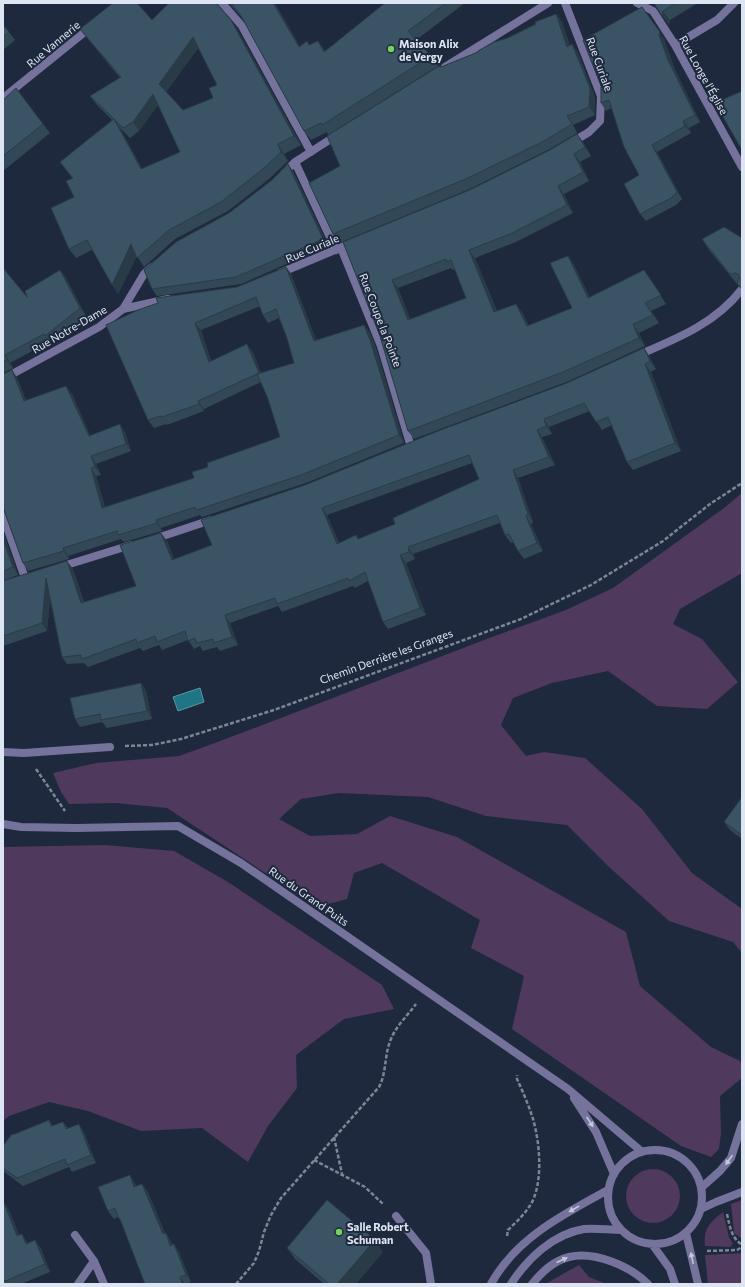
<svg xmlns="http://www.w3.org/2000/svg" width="745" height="1287" viewBox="0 0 745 1287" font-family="Commissioner,sans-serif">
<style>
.green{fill:#4f395d}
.water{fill:#1f7585;stroke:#5897a6}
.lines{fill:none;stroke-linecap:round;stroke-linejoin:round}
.path{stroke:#7d8697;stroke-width:2.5;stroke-dasharray:4 2;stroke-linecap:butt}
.service{stroke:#75729c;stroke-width:8}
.minor{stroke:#75729c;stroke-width:8}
.wall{fill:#334857;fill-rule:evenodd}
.shaded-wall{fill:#293b47}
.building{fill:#3b5465;stroke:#293b47;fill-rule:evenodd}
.oneway{fill:#c3c8dd}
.poi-dot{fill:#75d25b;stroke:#1e293d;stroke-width:1.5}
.labels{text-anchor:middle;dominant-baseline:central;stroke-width:4;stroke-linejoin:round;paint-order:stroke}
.poi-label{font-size:11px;font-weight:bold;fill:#dde5f3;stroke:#1e293d;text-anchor:start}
.street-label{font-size:11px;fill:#dde5f3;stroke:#1e293d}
</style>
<rect width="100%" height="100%" fill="#1e293d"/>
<path class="green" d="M742,493v80l-62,36 -7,15 29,15 36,43 -31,27 -50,-3 -49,-35 -56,12 -39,15 -12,27 25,31 18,-4 41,6 57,51 50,64 50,36v44l-9,-11 -64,-21 -61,-55 -41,-41 -81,-9 -58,-19 -89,-4 -38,6 -22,20 31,17 47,-2 33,-18 67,21 169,95 14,54 71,61 29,14 2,6v11l-22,18 1,37 -2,16 -8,8 -30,-11 -169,-117 12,-53 -53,-28 9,-28 -98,-57 -28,10 -7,26 -30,8 -150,-99 -51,-5 -47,1 -8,-12 -8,-19 43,-10 83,-7 44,-16 269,-103 74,-27 47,-22 111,-80z
M105,845l69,6 54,31 154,103 12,24 -50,10 -48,36 1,33 -29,38 -20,36 -46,-34 -61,3 -53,-20 -39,-9 -40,14 -6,5v-274z
M626 1196a27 27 0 1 1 54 0a27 27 0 1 1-54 0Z
M742,1200v39l-8,-6 -3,-29z
M723,1212l6,25 4,7 -3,3 -25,-1c-2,-17 5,-24 18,-34z
M742,1253v31h-34l-3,-29z
M579,1265l10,12 18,7h-62z"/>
<path class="water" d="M200,688l4,14 -26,9 -5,-14z"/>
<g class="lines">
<path class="path" d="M125,746l27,-1 29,-6 93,-29 247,-91 70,-34 72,-44 47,-37 32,-21
M36,769l29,42
M334,1137l8,37
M314,1160l51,27 19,18
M727,1214c3,13 4,23 15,31
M507,1236l1,-6c7,-7 15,-14 21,-23 15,-21 11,-64 4,-88 -4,-13 -10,-27 -16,-40v-4
M707,1251l30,-1 5,-3
M236,1284l18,-21 5,-12 5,-19 7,-17 10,-17 98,-111c8,-15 5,-32 12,-48 5,-13 17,-24 25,-35"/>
<path class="service" d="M702,1187l18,-16 11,-13 11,-34
M701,1209l15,-7 26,-10
M396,1216l30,37 5,31"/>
<path class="minor" d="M222,3l20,23 69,126
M565,3l36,93 -1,25 -11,11 -18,11
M637,3l16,8 22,34 67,122
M675,45l42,-25 17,-17
M445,67l103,-64
M3,98l88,-71
M295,162l41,88
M283,174l12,-12 42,-27
M341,248l40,98 30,101
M280,273l74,-31
M123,309l45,-10
M636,356c40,-17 79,-32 106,-67
M3,379l96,-52 24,-18 21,-35 8,-7
M3,516l22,62
M154,539l57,-19
M60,567l71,-22
M3,752l21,1 86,-6
M3,824l18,3 55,1 102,-2 63,37 327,226 73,62
M574,1098l22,34 18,42
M608 1197a47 47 0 1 1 94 0a47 47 0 1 1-94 0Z
M686,1233l12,51
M75,1235l19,26 10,23
M652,1244l18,25 5,15
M78,1284l16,-23
M491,1284c25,-46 73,-70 117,-94
M511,1284c16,-25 42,-50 73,-55 12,-1 25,1 37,1
M532,1284c10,-12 21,-23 37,-27 26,-6 61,9 79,27"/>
</g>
<path class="wall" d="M229,3h46l25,44 10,-2 16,6 59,-48h80l-49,37 15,16 7,10 -110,69 -1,-3 -16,8 -7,-9 -61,-112z
M654,3h44l-28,17 -1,5z
M217,4l14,16 6,9 64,116 -17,9 4,7 -19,18 -41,32 -53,28 -31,28 -7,-11 -19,38 -26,-44 -16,8 -7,-9 5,-52 -2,-19 -12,-16 52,-42 -15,-15 -7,-9 30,-18 -33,-40 -7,-9 72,-9zM198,48l19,37 -4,13 -30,12 -17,-18zM158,105l22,47 -38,17 -22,-41 10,10 9,-7z
M556,14l6,8 8,24 8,7 17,44v18l-22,10 4,8 -27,16 -76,38 -135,56 -6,-9 7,-68 101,-99 37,-15z
M3,25l6,7 6,8 -12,10z
M665,40v2l9,25 26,55 -11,6 2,5 -34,19 25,47 -6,6 -30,16 -6,-7 -1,-39 -28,-67 -5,3 -5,-8z
M3,100l40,24 7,9 -47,38z
M583,142l8,14 -11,6 9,19 -25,13 9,19 -57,29 -41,16 22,53 25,1 7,14 43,-18 -4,-52 6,9 16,33 54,-28 22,34 -15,7 8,12 -20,10 6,13 -76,35 -155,58 -6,-8 -28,-95 -37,-94zM451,268l2,2 2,-1 11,29 -56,21 -12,-31z
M293,171l35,75 -87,38 -84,12 -5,-7 77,-76z
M742,238v52l-33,-40 -7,-11z
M286,267l5,7 25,66 48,-15 6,8 6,15 28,95 -98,40 -104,34 -2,-2 -39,13 1,3 -38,11 -3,-3 -53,17 1,3 -41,12 -5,-8 -19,-52h-1v-137l9,-4 5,8 9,22 46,-6 18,41 35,-3 6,19 -35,13 5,11 -5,1 9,31 89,-29 14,-11 72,-30 -13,-41 -6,-14 -57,27v2l-37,14 -1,-1 -12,4 -6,-8 -42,-95 131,-38zM260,306l3,9 5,8 11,-5 8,20 7,25 -33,10 -8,-21 -42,9 -10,-31z
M3,268l24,29 33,-27 6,8 20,38 -36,28 -1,-2 -39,21 3,5 -10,5z
M644,348l5,8 7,13 -5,3 30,79 -48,19 -6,-8 -15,-37 -10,5 -12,-19 -41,16 3,7 -10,3 13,28 -37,13 15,44 -2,2 12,27 -19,8 -6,-8 -4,-9 -3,1 -6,-8 -5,-12 -87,31 2,5 -9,4 20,52 -38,14 -5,-7 -15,-41 -13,7 -2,-2 -71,26 -4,-6 -48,17 8,22 -18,6 -3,-4 -14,4 -3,-5 -6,3 -6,-9 -26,10 -3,-5 -16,6 -3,-3 -52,19 -4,-4 -17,1 -5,-7 -12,-58 -3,32 -44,15v-65l70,-12 11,33 52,-16 31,-45 7,18 38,-14 93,-60 262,-102zM472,463l7,16 -84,45 -36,15 -3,-4 -17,8 -12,-28z
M3,532l15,43 -15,6z
M141,683l5,8 6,28 -45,9 -5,-6 -22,5 -5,-8z
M742,797v42l-12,-9 -6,-8z
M49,1120l4,6 10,-4 5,6 16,4 12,31 -24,9 -3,-5 -46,19 -20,-15v-25l12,-12z
M135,1183l1,3 6,-2 6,8 17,41 6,8 1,4 2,-1 5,8 12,30 -5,2h-41l-23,-61 -4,-6 -4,2 -6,-8z
M3,1203h1l5,7 10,25 8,7v1l14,5 9,24 -29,12h-18z
M287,1248l96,4 -27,32h-32l-29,-25z"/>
<path class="shaded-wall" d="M273,3h2l30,54 -6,-10z
M642,7l23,33v2l9,25 26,55 -5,-7z
M663,11l7,9 -1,5 -7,-9z
M556,14l6,8 11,33 -6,-8z
M231,20l6,9 64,116 -7,-9z
M193,37l7,9 -35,47 -6,-9z
M318,41l7,9 6,11 -7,-9z
M572,44l6,9 17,44v18l-6,-8z
M153,94l6,9 -20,28 -6,-9z
M114,119l6,9 28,51 -7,-10z
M683,121l6,7 2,5 -6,-7z
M577,134l6,8 8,14 -6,-9z
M278,144l6,10 4,7 -7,-9z
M652,145l5,7 25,47 -5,-7z
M574,154l6,8 9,19 -6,-9z
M288,164l5,7 35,75 -5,-7z
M558,186l6,8 9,19 -6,-8z
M131,244l7,10 -20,40 -6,-9z
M469,250l6,8 25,62 -6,-8z
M568,256l6,9 20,42 -6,-9z
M286,267l5,7 28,74 -5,-7z
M60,270l6,8 20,38 -6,-8z
M392,280l6,8 16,40 -6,-8z
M516,304l6,8 11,23 -6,-9z
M195,323l6,7 13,40 -5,-8z
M633,324l6,9 6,13 -6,-8z
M364,325l6,8 6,15 28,95 -5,-8z
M247,344l6,8 11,29 -5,-8z
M644,348l5,8 7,13 -6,-8z
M5,355l5,8 3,5 -6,-8z
M645,364l6,8 30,79 -6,-8z
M12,370l5,8 12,30 -5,-7z
M66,386l6,8 22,50 -5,-8z
M198,401l6,8v2l-5,-7z
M544,419l5,8 3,7 -6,-8z
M120,424l5,8 6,19 -5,-7z
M537,430l5,7 13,28 -6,-8z
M91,456l5,8 5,11 -6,-8z
M91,468l5,8 11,40 -5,-8z
M513,470l5,8 15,44 -5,-8z
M322,508l5,7 15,37 -5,-8z
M526,516l5,8 12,27 -6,-8z
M156,520l5,8 1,3 -5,-8z
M3,532l15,43 -5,-8 -10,-27z
M161,533l6,8 10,26 -5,-7z
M408,547l5,7 2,5 -6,-7z
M63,548l5,8 1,3 -5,-8z
M400,555l6,8 20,52 -6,-7z
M67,561l6,8 13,42 -5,-8z
M46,578l6,8 -5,45 -5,-8z
M225,615l5,8 8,22 -6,-8z
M141,683l5,8 6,28 -5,-8z
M79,1124l5,8 12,31 -5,-8z
M130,1175l5,8 4,12 -5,-8z
M142,1184l6,8 20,50 -2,-9 5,8 4,13 -12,-20z
M4,1203l5,7 14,34 -6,-8z
M22,1234l5,8 4,9 -5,-7z
M35,1240l6,8 9,24 -5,-8z
M375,1240l8,12 -27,32h-19z
M174,1244l5,8 12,30 -5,-7z
M180,1277l5,7h-3z"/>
<path class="building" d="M113,3h24l15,17 17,-17h47l15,17 63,116 -16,8 3,8 -18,17 -42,33 -52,28 -32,28 -6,-14 -19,41 -25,-45 -18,9 -18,-41 23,-11 -8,-16 7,-3 -13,-16 54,-43 -24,-23 31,-19 -41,-48zM193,37l24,48 -8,3 4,10 -30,12 -24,-26zM153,94l27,58 -39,17 -27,-50 9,9 10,-6z
M231,3h42l26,44 8,-6 2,4 9,-4 6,11 61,-49h61l-38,28 23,25 -109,69 -1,-2 -17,8 -64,-117z
M654,3h22l-13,8 -1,5z
M642,7l18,25 -1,3 9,25 27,55 -12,6 2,5 -33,19 25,47 -6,6 -31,16 -16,-30 15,-9 -15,-28 -15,-47 -8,3v-17l-18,-46z
M556,14l11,33 5,-3 18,44 -1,19 -22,9 5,8 -28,17 -76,37 -135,56 -24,-51 31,-17 -13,-30 112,-70 2,1 37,-15v-1l16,-9 14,-4 28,-14 -1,-2z
M3,25l6,7 -6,5z
M16,88l27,36 -40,32v-56z
M742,91v59l-27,-47z
M577,134l8,13 -11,7 9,18 -25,14 9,19 -57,29 -41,16 25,62 22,-8 11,22 45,-18 -22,-45 18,-7 20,42 56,-28 17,25 -16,8 8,12 -20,9 6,14 -76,34 -155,59 -28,-95 -37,-94 129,-53 78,-39zM446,259l1,3 4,-2 15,38 -58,22 -16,-40z
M288,164l35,75 -87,38 -84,12 -8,-19 32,-28 53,-29 43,-33z
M724,227l18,11v51l-5,-6 3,-5 -2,-4 -3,-1 -5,1 -28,-35z
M286,267l28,74 50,-16 6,15 29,95 -98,40 -104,35 -2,-3 -39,13 1,3 -39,12 -1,-4 -54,17 1,3 -41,12 -20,-56v-133l9,-4 12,31 42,-15 23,50 31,-12 6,20 -35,12 4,11 -4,1 11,40 92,-30 -2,-6 16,-5 -1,-4 73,-26 -13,-41 -10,-22 37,-11 -7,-25 -11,-29 -13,6 -7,-18 -61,26 14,39 38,-18 12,29 -61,28 1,3 -37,13 -1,-1 -13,4 -42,-95 32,-15 20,-7 -2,-5 81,-11z
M3,268l24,29 -2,-6 35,-21 20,38 -35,28 -1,-2 -39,21 2,5 -4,2z
M644,348l6,13 -5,3 30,79 -48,19 -19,-45 -12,5 -12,-19 -40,16 2,7 -9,4 12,27 -36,13 15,44 -2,2 11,27 -19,8 -9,-17 -4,1 -8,-20 -89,32 1,5 -9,3 20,53 -37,14 -18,-50 -16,9 -1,-3 -71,26 -2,-6 -50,17 7,22 -18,6 -1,-4 -16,4 -2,-5 -7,3 -3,-10 -28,11 -2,-6 -18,7 -1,-4 -54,20 -1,-4 -19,2 -16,-79 -4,45 -39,13v-55l64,-20 14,42 55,-17 -16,-41 41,-12 11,27 40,-15 -11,-25 104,-35 133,-54 129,-48zM469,455l10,24 -86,39 2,6 -37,15 -2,-4 -19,9 -15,-36z
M3,540l10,27 -10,4z
M141,683l6,28 -46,9 -1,-6 -25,5 -5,-21z
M742,797v38l-18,-13z
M49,1120l2,6 12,-4 3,7 13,-5 12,31 -24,10 -2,-6 -48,19 -14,-10v-22l9,-12h3z
M130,1175l4,12 8,-3 21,50 3,-1 4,13 4,-2 12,31 -6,2 2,7h-37l-25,-65h-1l-4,-11 -7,3 -10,-24z
M327,1200l48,40 -38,44h-8l-42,-36z
M3,1203h1l13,33 5,-2 4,10 9,-4 10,24 -42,18z"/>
<defs><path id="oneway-solid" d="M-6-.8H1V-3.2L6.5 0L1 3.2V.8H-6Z"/></defs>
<g class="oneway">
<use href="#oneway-solid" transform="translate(590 1122) rotate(57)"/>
<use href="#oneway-solid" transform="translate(729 1160) rotate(125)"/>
<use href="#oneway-solid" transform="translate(574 1209) rotate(150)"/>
<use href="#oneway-solid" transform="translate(692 1258) rotate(-103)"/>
<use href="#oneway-solid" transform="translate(562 1260) rotate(-24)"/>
</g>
<g class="poi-dot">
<circle cx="391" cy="49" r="4"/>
<circle cx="339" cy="1232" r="4"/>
</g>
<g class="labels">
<g class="poi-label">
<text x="399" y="43">Maison Alix<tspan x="399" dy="13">de Vergy</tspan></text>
<text x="347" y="1226">Salle Robert<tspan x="347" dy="13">Schuman</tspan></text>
</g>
<g class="street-label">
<text transform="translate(53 44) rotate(-40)">Rue Vannerie</text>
<text transform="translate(600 64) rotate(70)">Rue Curiale</text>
<text transform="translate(704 75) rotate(61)">Rue Longe l'Église</text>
<text transform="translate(312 248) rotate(-23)">Rue Curiale</text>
<text transform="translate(381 320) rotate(69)">Rue Coupe la Pointe</text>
<text transform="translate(69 329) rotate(-30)">Rue Notre-Dame</text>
<text transform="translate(386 656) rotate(-20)">Chemin Derrière les Granges</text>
<text transform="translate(309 896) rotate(35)">Rue du Grand Puits</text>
</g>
</g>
<rect width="745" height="1287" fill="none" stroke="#dde5f3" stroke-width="8"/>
</svg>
